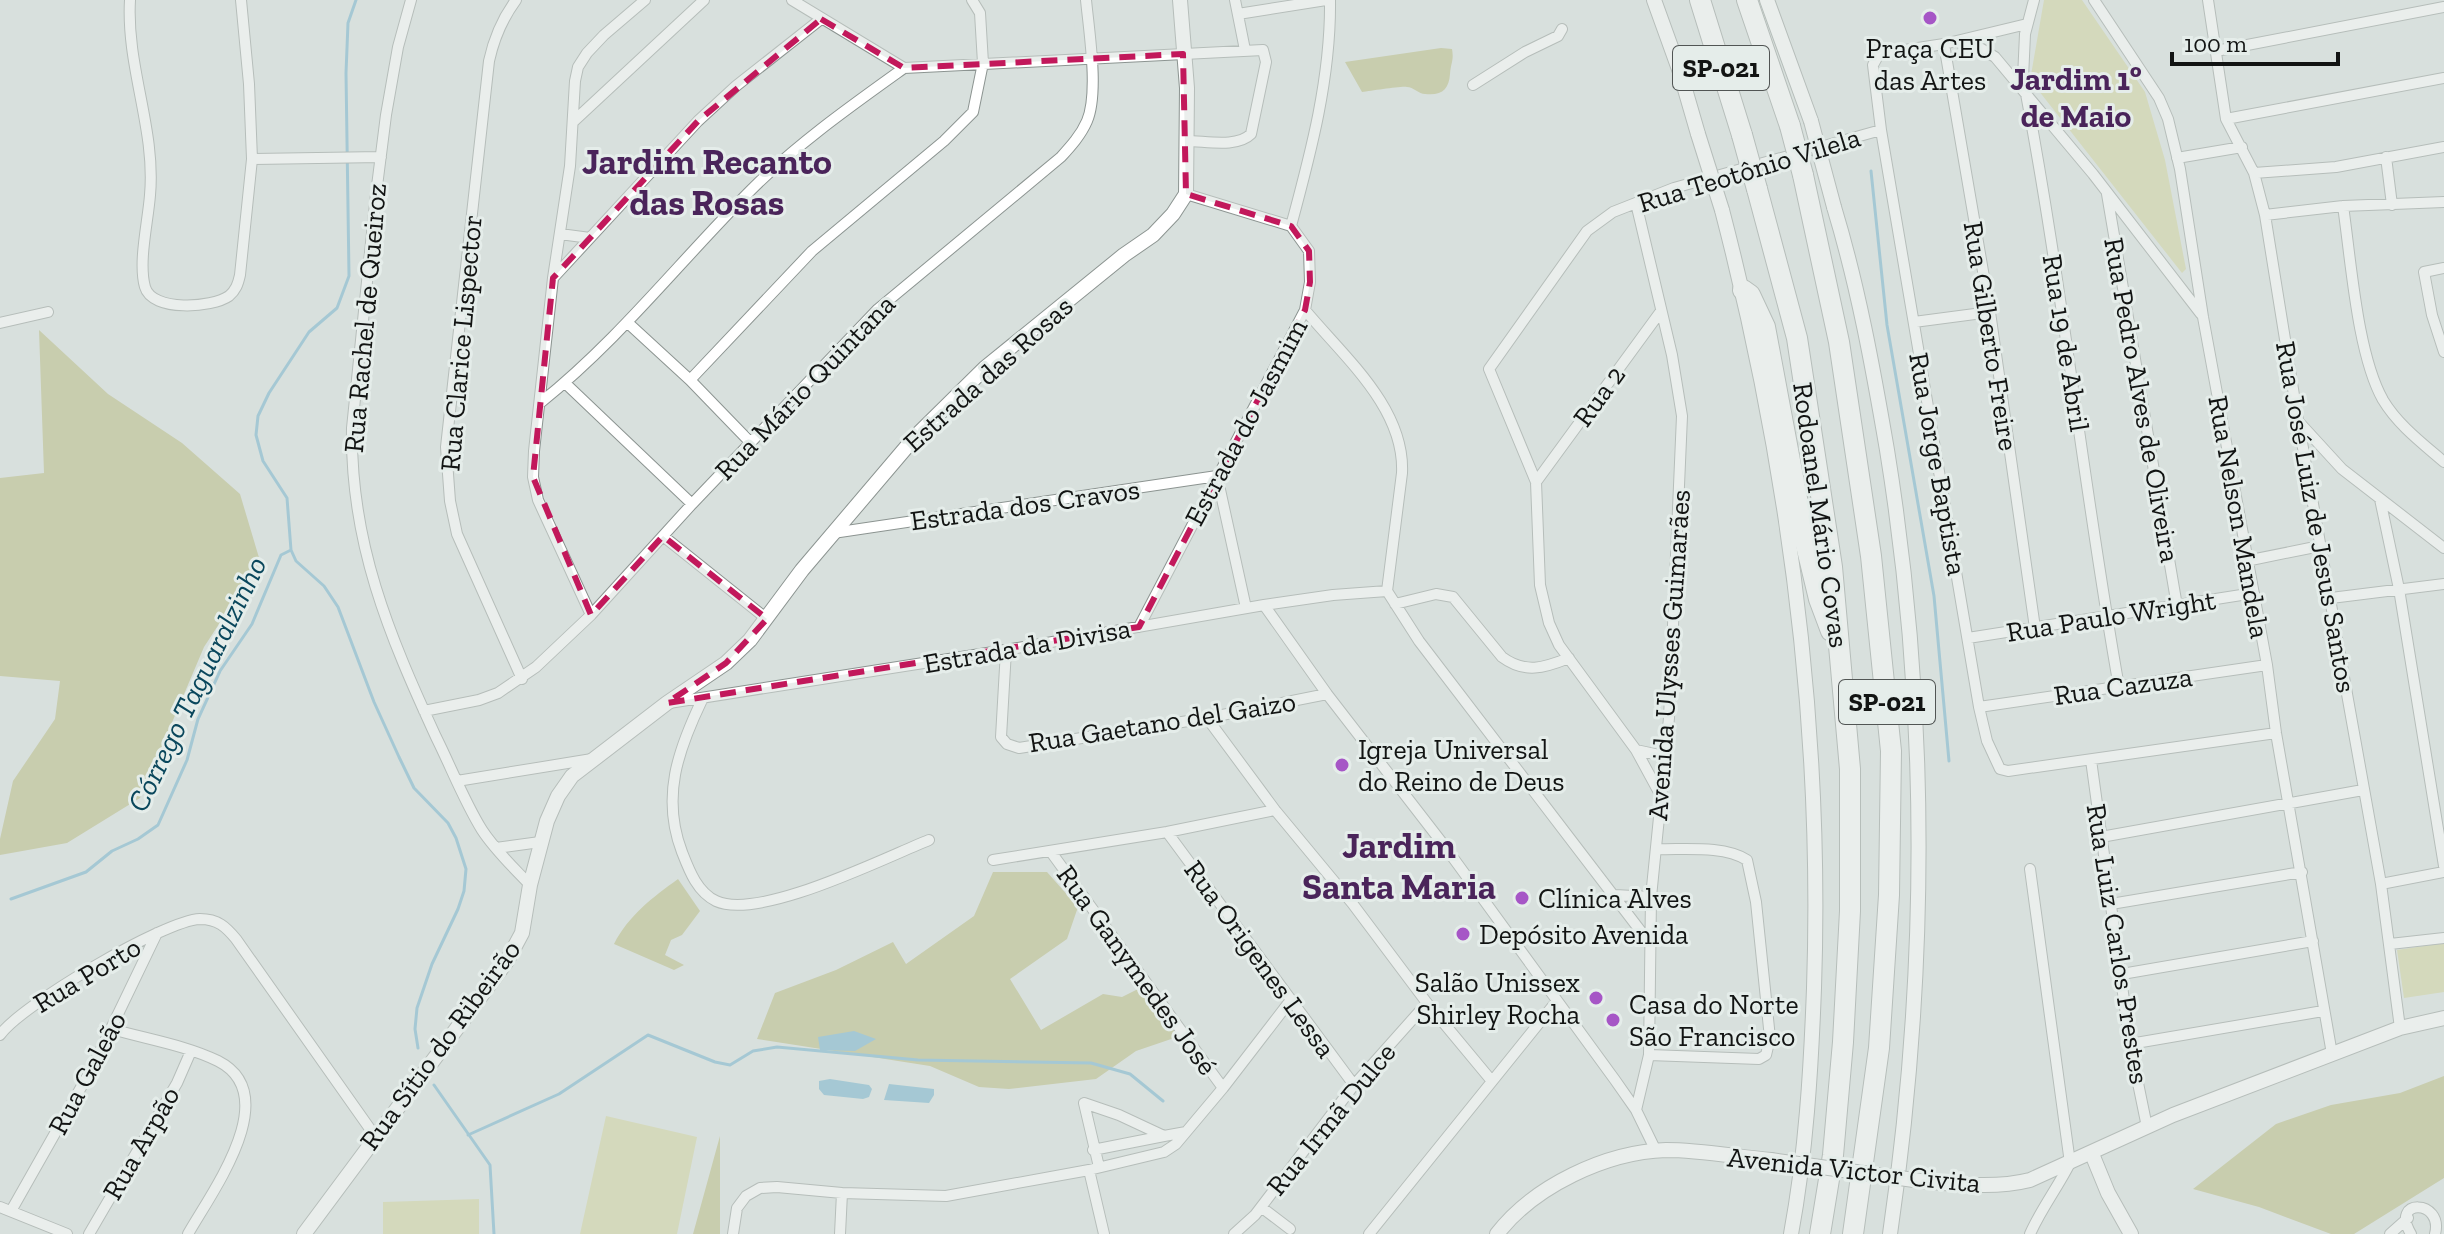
<svg xmlns="http://www.w3.org/2000/svg" width="2444" height="1234" viewBox="0 0 2444 1234" font-family="'Zilla Slab',serif">
<style>
.green{fill:#ced095}
.forest{fill:#b3b577}
.water{fill:#67acca}
.lines{fill:none;stroke-linecap:round;stroke-linejoin:round}
.stream{stroke:#67acca;stroke-width:3}
.street-casing{stroke:#8c9491;stroke-width:12}
.secondary-casing{stroke:#8c9491;stroke-width:16}
.highway-casing{stroke:#8c9491;stroke-width:22}
.street{stroke:#fff;stroke-width:10}
.secondary{stroke:#fff;stroke-width:14}
.highway{stroke:#fff;stroke-width:20}
.secondary-bridge-casing{stroke:#8c9491;stroke-width:16;stroke-linecap:butt}
.highway-bridge-casing{stroke:#8c9491;stroke-width:22;stroke-linecap:butt}
.secondary-bridge{stroke:#fff;stroke-width:14}
.highway-bridge{stroke:#fff;stroke-width:20}
.marked{fill:none;stroke:#c2185b;stroke-width:6;stroke-dasharray:16 10;stroke-linejoin:round}
.poi-dot{fill:#a656c6;stroke:#e5edea;stroke-width:3}
.labels{text-anchor:middle;dominant-baseline:central;stroke-width:6;stroke-linejoin:round;paint-order:stroke}
.shield{fill:#e5edea;stroke:#515554;stroke-width:2}
.shield-label{font-size:26px;font-weight:bold;fill:#121413}
.poi-label{font-size:28px;fill:#121413;stroke:#e5edea;text-anchor:start}
.street-label{font-size:28px;fill:#121413;stroke:#e5edea}
.water-label{font-size:30px;font-style:italic;fill:#0a475c;stroke:#e5edea}
.quarter-label{font-size:32px;font-weight:bold;fill:#4a245a;stroke:#e5edea}
.district-label{font-size:36px;font-weight:bold;fill:#4a245a;stroke:#e5edea}
</style>
<rect width="100%" height="100%" fill="#d8e0dd"/>
<path class="green" d="M2044,0h38l63,92 20,68 21,109 -4,4 -147,-187 -4,-11z
M2444,943v49l-40,6 -7,-48z
M606,1116l91,21 -20,97h-97z
M479,1199v35h-96v-32z"/>
<path class="forest" d="M1441,48l11,1c2,12 -1,13 -2,25 -1,15 -8,22 -25,20 -6,0 -12,-7 -18,-7 -7,-1 -35,4 -45,5l-17,-30z
M39,330l69,64 74,49 58,51 20,67 -56,86 -64,151 -73,45 -67,12v-16l13,-58 42,-62 5,-38 -60,-5v-198l44,-5z
M993,872h54l31,35 -11,32 -57,40 31,51 62,-36 19,3 18,-9 40,48 -44,15 -40,28 -87,10 -30,-2 -49,-21 -173,-27 18,-46 61,-23 57,-28 13,22 68,-48z
M678,879l22,32 -18,24 -11,5 -6,15 19,10 -10,5 -60,-26c14,-28 39,-47 64,-65z
M2444,1076v102l-90,56h-23l-72,-27 -66,-18 83,-65 55,-19 69,-12z
M720,1136v98h-27z"/>
<path class="water" d="M854,1031l22,8 -21,12 -35,-1 -2,-13z
M830,1079l39,6 3,4 -3,8 -6,2 -39,-4 -5,-6v-8z
M889,1084l45,5v6l-5,8 -45,-3z"/>
<g class="lines">
<path class="stream" d="M356,0l-8,23 -2,50 3,203 -12,32 -28,24 -40,61 -11,23 -2,19 7,26 24,37 4,52 5,11 28,25 14,21 36,95 25,55 15,31 34,35 8,15 10,31 -2,22 -6,18 -26,55 -15,44 -2,21 3,19
M1871,171l16,154 47,271 15,165
M11,899l75,-27 26,-21 26,-12 20,-14 29,-65 11,-41 22,-48 32,-47 29,-69 10,-5
M434,1085l56,80 4,69
M468,1135l91,-41 89,-59 67,27 15,3 23,-14 24,-4 141,13 173,3 39,11 33,27"/>
<g class="street-casing">
<path id="street" d="M130,0c-4,67 26,129 20,195 -2,27 -12,67 -5,92 7,25 67,21 84,9 7,-6 9,-12 11,-21l12,-116 -3,-75 -8,-84
M411,0l-13,47 -12,68 -10,79 -24,234c-2,114 37,207 84,309 15,30 28,64 46,93 13,20 31,37 48,55
M516,0c-14,19 -22,38 -27,61l-43,386 4,54 7,33 65,145
M792,0l112,68 359,-18 3,12 -15,72c-14,14 -45,7 -64,7
M1235,0l10,50
M2034,0l-9,34 -2,44c39,202 60,407 96,609
M2094,0l65,98 9,21 12,50 23,148 64,348 9,68 56,321
M2208,0l18,119 28,54 11,42 33,205 83,464 19,144
M1238,14l88,-14
M2027,24l-83,20 -65,10 -6,11 8,65 98,577 8,34 13,28 8,2 268,-38
M1960,43l15,2 20,12 98,117 108,140
M1944,44l46,268 45,316
M2216,51l228,-44
M1473,85l52,-33 33,-16 4,-7
M2226,119l218,-41
M574,121l130,-121
M2386,157l6,48
M2177,158l65,-11
M252,159l129,-2
M2254,173l82,-6 108,-20
M2107,194l70,412
M2343,206c8,54 14,148 40,194 15,25 39,43 61,62
M2265,215l78,-9 101,-4
M1291,226c20,-74 40,-149 39,-226
M560,234l30,4
M2444,268l-20,4 8,43 12,37
M553,278l145,-157 38,-35 85,-67
M1305,310c39,47 100,98 97,163l-15,118
M1914,322l76,-10
M0,323l48,-11
M628,323l62,57 61,63
M690,380l122,-129 132,-110 29,-29 10,-49 -3,-50 -8,-13
M565,383l127,121
M540,403c79,-63 140,-142 211,-213 46,-46 100,-84 153,-122
M2298,421l44,48 102,79
M1536,482l125,-171
M2380,499l19,90 45,277
M833,533l384,-57 29,132
M663,536l104,83
M2246,561l74,-15
M1387,591l32,50 230,301
M2331,598l113,-14
M1395,604l41,-10 17,3 49,60c23,17 42,11 67,1
M1264,605l63,89 116,150 172,236 21,30 20,41
M591,615l-53,-115 -5,-23 1,-26 19,-173 17,-112 5,-85 3,-14 9,-14 17,-18 41,-35
M1139,627l166,-317 5,-28 -1,-31 -18,-25 -105,-32
M1968,638l286,-45
M1006,650l-5,87 6,7 12,4 188,-30 120,-24
M702,700c-24,50 -41,97 -20,152 7,18 15,40 34,49 43,20 168,-43 213,-61
M669,703l337,-53 258,-45 69,-10 54,-4
M1979,707l288,-42
M424,711l55,-11 19,-7 38,-26 55,-52 101,-111 186,-195 183,-152c10,-11 20,-22 26,-36 12,-28 2,-90 -1,-121
M1207,718l68,92 77,93 75,100 64,77
M1636,750l28,6
M2091,760l39,284 17,83
M457,781l135,-22
M1661,796l-25,-46 -77,-105 -10,-22 -9,-38 -4,-103 -47,-113 98,-138 26,-19 61,-24 207,-58
M1167,832l187,253
M2101,837l262,-47
M496,848l44,-6
M1051,852l172,236
M993,860l174,-28 108,-22
M2381,884l63,-12
M1615,895l36,2
M2111,904l191,-32
M2390,944l54,-6
M2122,974l191,-33
M112,1029c34,10 73,16 106,32 67,34 -7,132 -30,173
M0,1035c21,-30 165,-115 200,-116 18,0 26,8 36,20l139,197
M2130,1044l193,-33
M1649,1055l110,4 7,-4 4,-17 -14,-136 -9,-42c-24,-15 -64,-10 -91,-11
M1636,1110l13,-55 2,-158 18,-179 13,-302 -10,-61 -36,-152
M1093,1150l71,-14
M1099,1167l-15,-64 35,12 45,21 22,-4
M1089,1170l15,64
M0,1207l67,27
M1261,1207l29,22
M11,1211l81,-143 65,-135
M89,1234l88,-151 14,-32
M733,1234l4,-26 9,-12 14,-8 17,-1 65,6 104,3 143,-26 75,-18 12,-8 47,-56 67,-87
M840,1234l2,-41
M1234,1234l21,-19 99,-130 73,-82
M1369,1234l187,-232
M2030,1234c11,-25 28,-47 40,-71l-40,-294
M2390,1234l18,-16
M2411,1234c-22,-36 33,-35 24,0"/>
</g>
<g class="secondary-casing">
<path id="secondary" d="M1654,0l26,72 18,62
M1767,0l44,121
M1834,207c24,79 39,161 53,243 42,260 41,523 3,784
M1722,210c66,254 101,515 92,778 -3,82 -8,165 -23,246
M2092,1154l16,39 23,41
M1921,1181c37,3 73,8 109,-1l143,-65 227,-87 44,-10
M304,1234l203,-273 15,-28 8,-48 17,-64 11,-25 14,-20 95,-73 59,-40 24,-23 52,-70 113,-133 70,-69 139,-113 29,-20 20,-21 13,-20 1,-106 -7,-88
M1497,1234c37,-48 109,-82 169,-84 35,0 71,7 105,10"/>
</g>
<g class="highway-casing">
<path id="highway" d="M1700,0l42,135
M1747,0l43,126
M1803,175l36,167 32,214 20,195 -2,144 -10,153 -26,186
M1757,189l40,149 35,229 18,202v142l-7,131 -10,113 -13,79
M1743,290l7,5 15,32 40,214 14,58 12,32"/>
</g>
<use href="#street" class="street"/>
<use href="#secondary" class="secondary"/>
<use href="#highway" class="highway"/>
<g class="secondary-bridge-casing">
<path id="secondary-bridge" d="M1811,121l23,86
M1698,134l24,76
M1771,1160l150,21"/>
</g>
<g class="highway-bridge-casing">
<path id="highway-bridge" d="M1790,126l13,49
M1742,135l15,54"/>
</g>
<use href="#secondary-bridge" class="secondary-bridge"/>
<use href="#highway-bridge" class="highway-bridge"/>
</g>
<path d="M0 0H2444V1234H0ZM821,19l83,49 279,-14 3,140 105,32 18,25 1,31 -5,28 -166,317 -472,76 59,-40 41,-44 -104,-83 -72,79 -58,-138 20,-199 145,-157z" fill="#d8e0dd" fill-opacity=".55" fill-rule="evenodd"/>
<path class="marked" d="M821,19l83,49 279,-14 3,140 105,32 18,25 1,31 -5,28 -166,317 -472,76 59,-40 41,-44 -104,-83 -72,79 -58,-138 20,-199 145,-157z"/>
<g class="poi-dot">
<circle cx="1930" cy="18" r="8"/>
<circle cx="1342" cy="765" r="8"/>
<circle cx="1522" cy="898" r="8"/>
<circle cx="1463" cy="934" r="8"/>
<circle cx="1596" cy="998" r="8"/>
<circle cx="1613" cy="1020" r="8"/>
</g>
<g class="labels">
<g class="shield">
<rect x="1673" y="46" width="96" height="44" rx="6"/>
<rect x="1839" y="680" width="96" height="44" rx="6"/>
</g>
<g class="shield-label">
<text x="1721" y="68">SP-021</text>
<text x="1887" y="702">SP-021</text>
</g>
<g class="poi-label">
<text x="1930" y="48" text-anchor="middle">Praça CEU<tspan x="1930" dy="32">das Artes</tspan></text>
<text x="1358" y="749">Igreja Universal<tspan x="1358" dy="32">do Reino de Deus</tspan></text>
<text x="1538" y="898">Clínica Alves</text>
<text x="1479" y="934">Depósito Avenida</text>
<text x="1580" y="982" text-anchor="end">Salão Unissex<tspan x="1580" dy="32">Shirley Rocha</tspan></text>
<text x="1629" y="1004">Casa do Norte<tspan x="1629" dy="32">São Francisco</tspan></text>
</g>
<g class="street-label">
<text transform="translate(1749 170) rotate(-17)">Rua Teotônio Vilela</text>
<text transform="translate(365 318) rotate(-85)">Rua Rachel de Queiroz</text>
<text transform="translate(1991 336) rotate(81)">Rua Gilberto Freire</text>
<text transform="translate(461 343) rotate(-85)">Rua Clarice Lispector</text>
<text transform="translate(2066 343) rotate(81)">Rua 19 de Abril</text>
<text transform="translate(988 374) rotate(-42)">Estrada das Rosas</text>
<text transform="translate(805 387) rotate(-46)">Rua Mário Quintana</text>
<text transform="translate(1599 396) rotate(-54)">Rua 2</text>
<text transform="translate(2142 400) rotate(80)">Rua Pedro Alves de Oliveira</text>
<text transform="translate(1246 422) rotate(-62)">Estrada do Jasmim</text>
<text transform="translate(1938 464) rotate(80)">Rua Jorge Baptista</text>
<text transform="translate(1025 505) rotate(-8)">Estrada dos Cravos</text>
<text transform="translate(1821 515) rotate(82)">Rodoanel Mário Covas</text>
<text transform="translate(2239 517) rotate(80)">Rua Nelson Mandela</text>
<text transform="translate(2316 517) rotate(80)">Rua José Luiz de Jesus Santos</text>
<text transform="translate(2111 616) rotate(-9)">Rua Paulo Wright</text>
<text transform="translate(1027 646) rotate(-10)">Estrada da Divisa</text>
<text transform="translate(1669 655) rotate(-86)">Avenida Ulysses Guimarães</text>
<text transform="translate(2123 686) rotate(-8)">Rua Cazuza</text>
<text transform="translate(1162 722) rotate(-9)">Rua Gaetano del Gaizo</text>
<text transform="translate(2118 944) rotate(81)">Rua Luiz Carlos Prestes</text>
<text transform="translate(1260 959) rotate(54)">Rua Origenes Lessa</text>
<text transform="translate(1137 970) rotate(54)">Rua Ganymedes José</text>
<text transform="translate(87 975) rotate(-31)">Rua Porto</text>
<text transform="translate(440 1045) rotate(-54)">Rua Sítio do Ribeirão</text>
<text transform="translate(87 1073) rotate(-62)">Rua Galeão</text>
<text transform="translate(1331 1119) rotate(-51)">Rua Irmã Dulce</text>
<text transform="translate(141 1143) rotate(-60)">Rua Arpão</text>
<text transform="translate(1854 1170) rotate(6)">Avenida Victor Civita</text>
</g>
<g class="water-label">
<text transform="translate(197 684) rotate(-64)">Córrego Taguaralzinho</text>
</g>
<g class="quarter-label">
<text x="2076" y="79">Jardim 1º<tspan x="2076" dy="37">de Maio</tspan></text>
</g>
<g class="district-label">
<text x="707" y="161">Jardim Recanto<tspan x="707" dy="41">das Rosas</tspan></text>
<text x="1399" y="845">Jardim<tspan x="1399" dy="41">Santa Maria</tspan></text>
</g>
</g>
<path d="M2172 52v12h166v-12" fill="none" stroke="#121413" stroke-width="4"/>
<text x="2184" y="52" font-size="24" fill="#121413" stroke="#e5edea" stroke-width="6" paint-order="stroke">100 m</text>
</svg>
